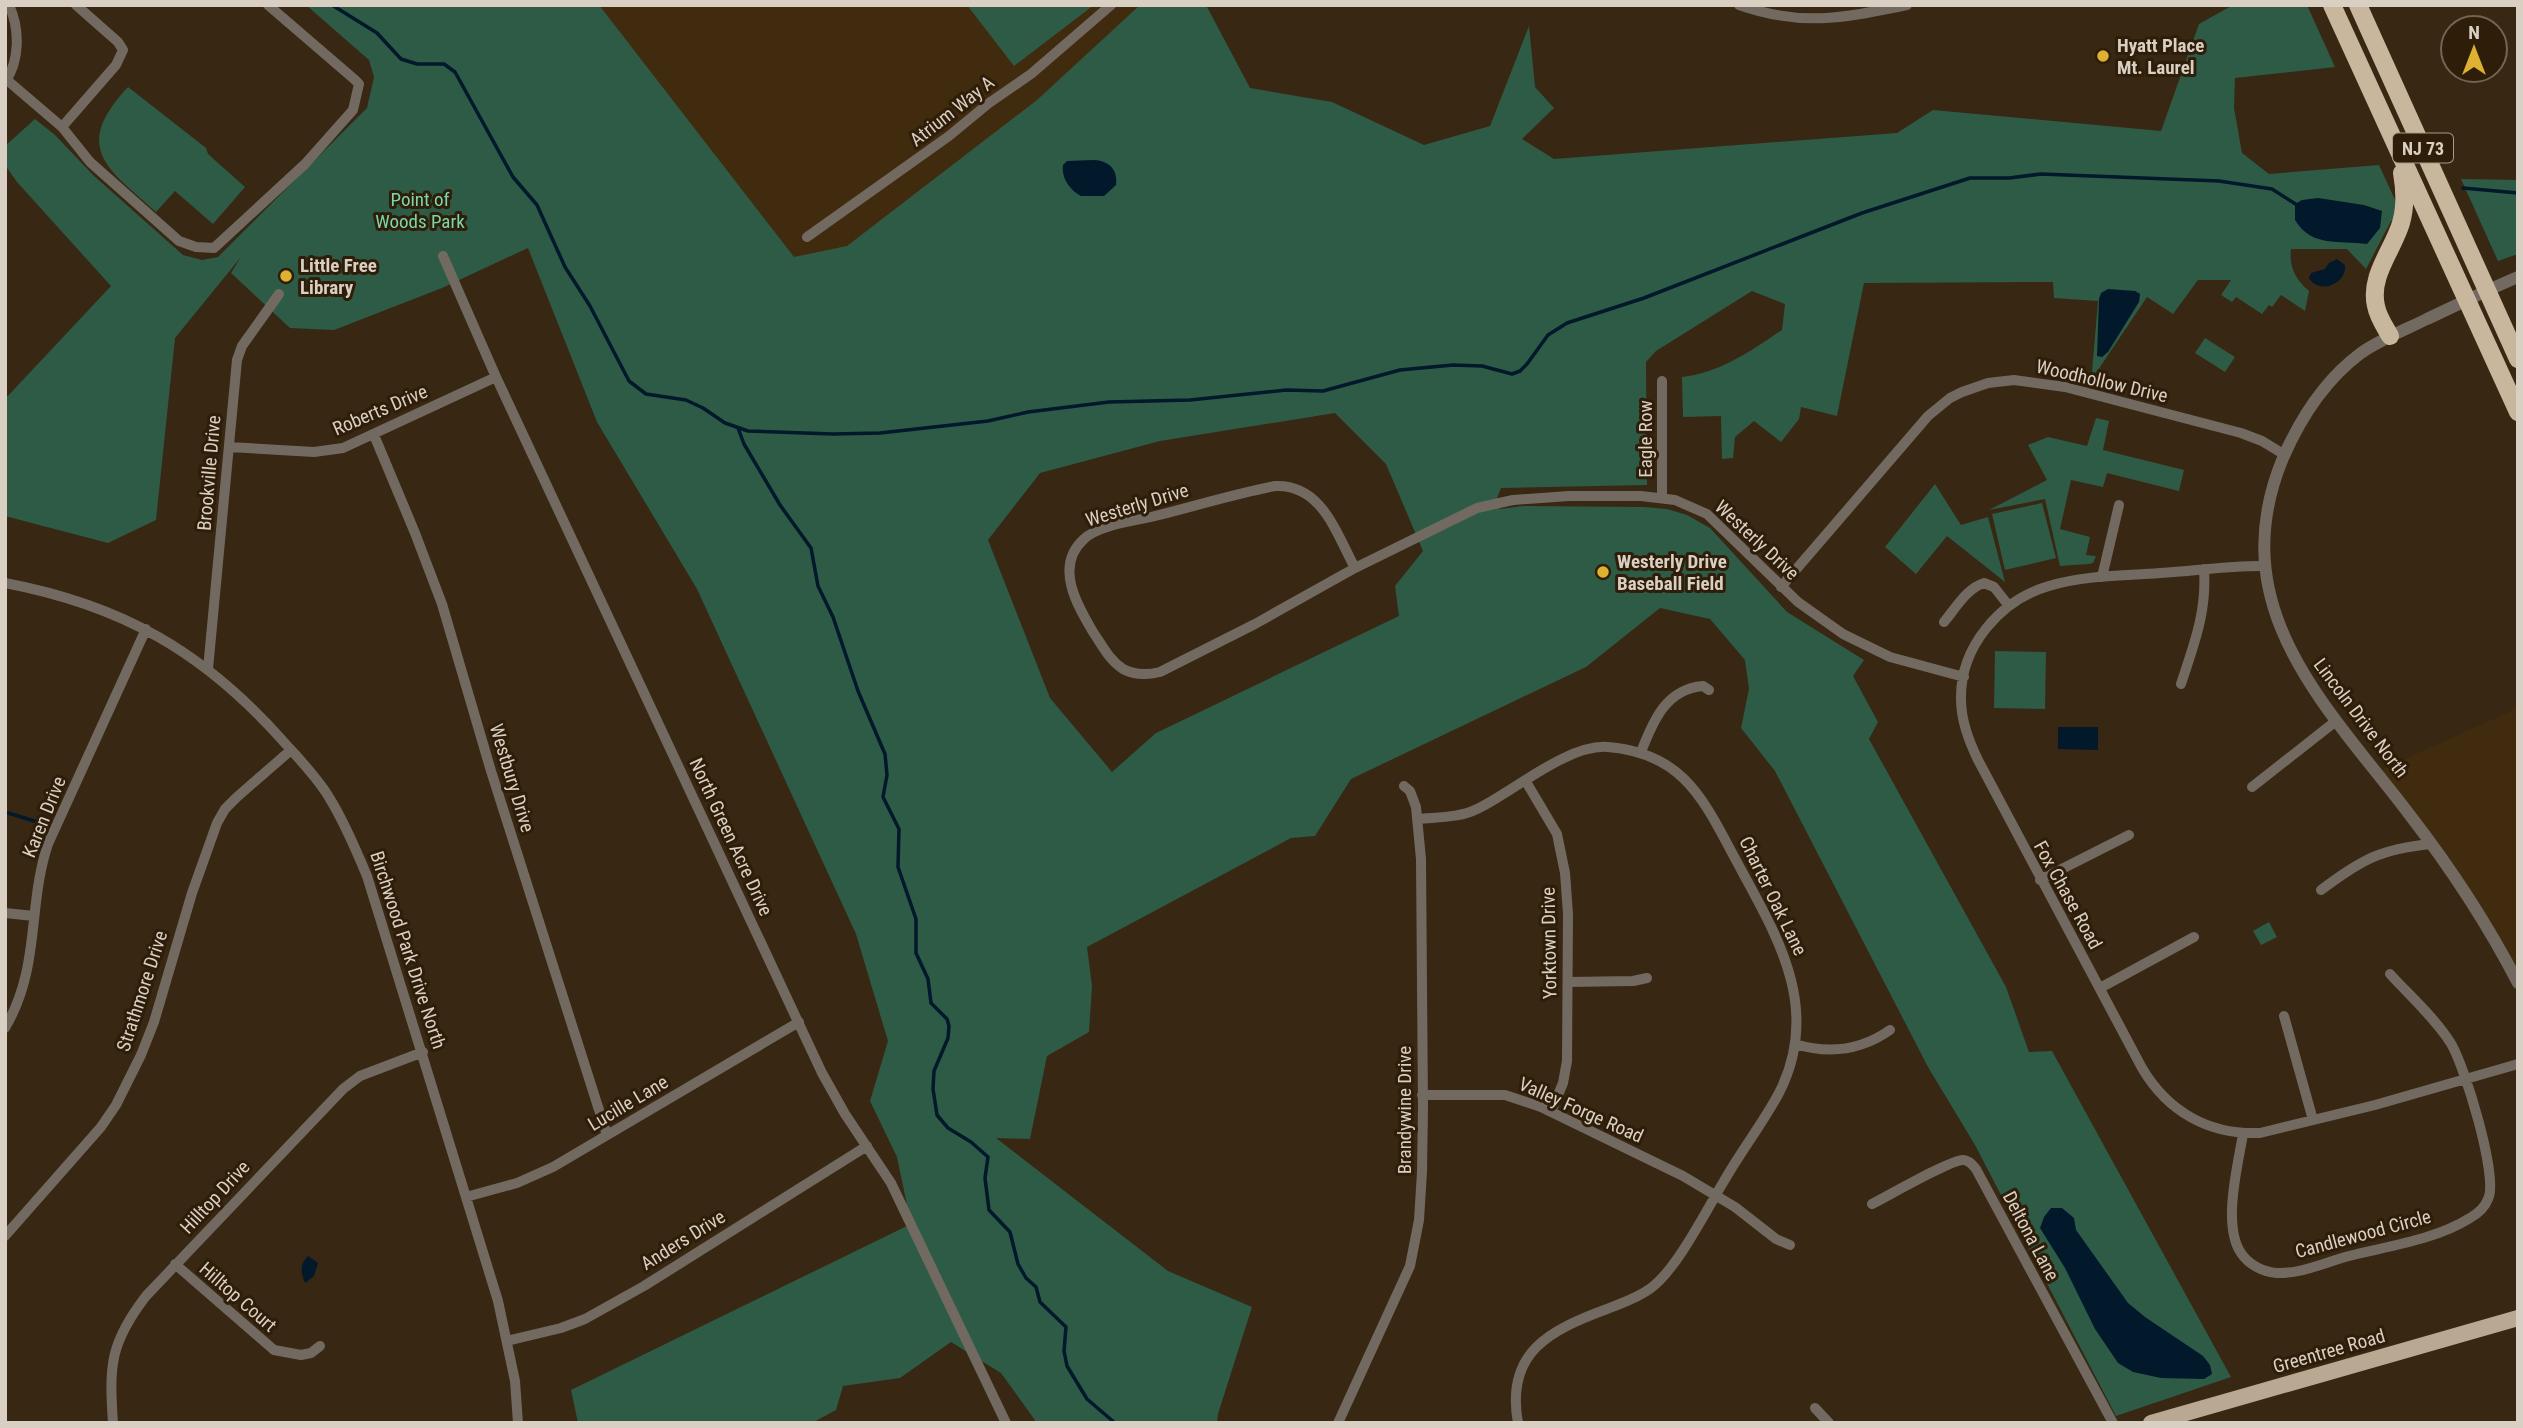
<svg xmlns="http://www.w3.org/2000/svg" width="2523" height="1428" viewBox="0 0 2523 1428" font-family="'Roboto Condensed',sans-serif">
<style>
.built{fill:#412b0f}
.green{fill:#2e5b46;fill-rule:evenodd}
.water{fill:#02182b}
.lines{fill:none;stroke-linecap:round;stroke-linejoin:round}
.stream{stroke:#02182b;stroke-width:3.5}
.minor{stroke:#726a60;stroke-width:10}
.tertiary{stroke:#726a60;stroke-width:12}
.primary{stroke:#b9a993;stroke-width:16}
.trunk{stroke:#c8b69d;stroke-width:18}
.poi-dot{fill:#deb133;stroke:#2e1d08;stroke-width:2.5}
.labels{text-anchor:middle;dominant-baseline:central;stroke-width:6;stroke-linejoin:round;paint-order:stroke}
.shield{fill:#2e1d08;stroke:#a69a8b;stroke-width:2}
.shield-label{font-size:18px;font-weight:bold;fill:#dacfc3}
.poi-label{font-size:19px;font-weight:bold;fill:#dacfc3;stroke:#2e1d08;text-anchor:start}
.street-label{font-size:19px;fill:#dacfc3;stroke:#2e1d08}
.park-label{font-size:19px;fill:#7ad6ab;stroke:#2e1d08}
</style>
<rect width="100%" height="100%" fill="#382712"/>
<path class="built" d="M384,5h803l-336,317z
M2518,708v275l-15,-27 -127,-184z"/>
<path class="green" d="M306,5h293l195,252 53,-11 190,-146 103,-95h66l44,83 82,14 92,43 66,-19 39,-100 6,61 19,21 -32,31 32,20 343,-26 36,-23 228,21 38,-107 34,-19h74l28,62 -100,11 -1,30 8,45 27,21 110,-9 29,63 -17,-7 -25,48 -19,-20h-56c-2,18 4,30 18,42l-4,20 -24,-16 -9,12 -3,-2 -7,9 -26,-17 -4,5 -11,-7 10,-15h-33l-25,34 -26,-17 -51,76 -4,-1 6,-71 -44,-3 -1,-16 -189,1 -27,133 -36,-9 -2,12 -18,23 -27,-21 -19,16 -2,21 -11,1 -1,-43 -38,1 -1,-40c38,-4 69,-26 100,-47l3,-26 -33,-13 -96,60 -10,11 1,123 -146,3 -5,13 4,8 23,-3 121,1 23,2 20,6 23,13 77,84 77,48 -11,16 25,46 -9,17 137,248 23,65 23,-1 179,326 -115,39 -141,-271 -47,-78 -153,-296 -34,-43 8,-39 -4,-29 -35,-41 -50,-11 -74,59 -235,112 -36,57 -24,2 -204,109 5,39 -3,46 -42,24 -17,83 -34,-1 172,133 84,36 -34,107 -1,9h-180l-36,-50 -50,-31 -51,36 -57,8 -7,24 -24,13h-234l-7,-33 340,-166 -14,-67 -27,-56 18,-60 -32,-107 -159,-345 -100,-167 -69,-174 -86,40 -108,42 -44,-2 -59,-55 10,-16 -66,81 -19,182 -48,23 -103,-27v-117l106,-113 -94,-104 -12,-17v-19l30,-27 20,16 38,40 90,80 19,5 16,-3 149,-149 7,-31 -5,-17zM1335,413l51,51 37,87 -28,35 4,30 -243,117 -44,39 -62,-74 -62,-158 52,-67 120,-32z
M967,5h127l-80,61z
M128,87l78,61 2,6 37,33 -32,37 -38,-33 -19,21c-48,-43 -85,-64 -28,-125z
M2461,179l57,1v74l-20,7z
M2205,338l30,19 -10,15 -30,-19z
M2096,418l13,3 -6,29 81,20 -5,21 -72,-18 -4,14 -32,-7 -11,49 30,8 -4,18 10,1 -3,7 -4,1 -29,2 -15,-67 -56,11 58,-30 -19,-35 20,-8 39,9z
M1935,484l26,41 27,-8 17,65 -58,-46 -31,38 -31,-27z
M2042,503l14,55 -51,12 -13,-56z
M1995,651l51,1 -1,57 -51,-1z
M2269,922l8,15 -16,8 -8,-14z"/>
<path class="water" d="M1094,160c15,1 24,9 22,25l-12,11h-23c-11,-6 -20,-18 -18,-31l4,-4z
M2318,198l46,7 18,6 -2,17 -13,16c-28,-4 -55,4 -72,-24v-16l7,-4z
M2337,259l8,6c2,19 -26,30 -36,13l2,-5 14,-4 4,-6z
M2108,289l27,2 5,3 -1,8 -31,50 -6,5 -5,-1 2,-57 2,-6z
M2058,727h40v23l-40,-1z
M2051,1208h11l12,10 2,12 52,73 17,14 58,39 7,9 2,9 -8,5 -43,-1 -28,-6 -15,-9 -23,-34 -30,-61 -25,-40 4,-11z
M308,1256l10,7 -4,13 -9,7c-4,-10 -6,-18 3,-27z"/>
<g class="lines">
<path class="stream" d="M332,5l45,28 24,26 16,5h27l11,8 58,105 24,28 28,62 25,39 39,75 17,13 40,6 17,8 22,15 23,8 85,3 47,-1 108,-12 40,-9 81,-10 81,-2 96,-10 37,1 77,-21 53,-5 29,1 30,8 8,-3 7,-7 21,-29 19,-12 77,-25 218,-85 108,-35h39l32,-4 178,7 53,8 25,16
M2463,188l55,5
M738,428l6,16 36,61 31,43 7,38 15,31 25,74 27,63 2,21 -4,22 16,32 -1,38 18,52v34l12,26 3,24 16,16 2,7 -1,12 -14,33 -1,18 4,26 11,13 23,14 17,15 -3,21 4,32 21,22 8,32 8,14 10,9 4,15 26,25 -2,24 3,15 20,33 28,24
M5,812l39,12"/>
<path class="minor" d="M1739,5c63,22 104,13 168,0
M7,80l55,47 28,35 89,79 17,6 18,1 91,-84 48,-54 6,-26 -5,-5 -86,-74
M5,82c15,-21 15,-53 4,-77
M62,127l54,-62 7,-15 -5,-8 -42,-37
M807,237l142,-101 40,-33 42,-29 80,-69
M443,256l53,121 326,696 23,41 46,69 115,240
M374,435l41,98 27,71 49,167 116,364
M229,447l85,5 29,-4 153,-71
M1275,486c47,-2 61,47 80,82l-100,56 -95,48c-12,3 -26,3 -37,-3 -14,-9 -21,-24 -30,-37 -16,-27 -39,-66 -9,-93 14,-14 51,-18 71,-23 40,-10 79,-22 120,-30z
M1662,498v-117
M2266,566c-36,-1 -70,5 -106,7 -36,3 -75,2 -111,13 -49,14 -89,61 -88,113 0,22 8,42 17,61l164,308c26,44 67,67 118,65l115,-28 143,-41
M1355,568l122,-60 36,-8 56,-4h72l34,4 32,14 91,88 45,32 47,23 74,20
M2102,577l17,-72
M5,583c117,22 199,69 278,158 15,17 36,38 47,58 15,24 26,51 37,77l131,425 17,80 3,42
M1781,587l147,-171 22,-18 12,-6 26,-9 26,-3 51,7 176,46 21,8 23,14
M1944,622c11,-13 23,-34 40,-39l10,4 15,19
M208,669l29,-309 5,-14 37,-52
M2181,684c13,-40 26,-72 23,-115
M1641,752c12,-31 25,-63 62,-66l6,4
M1525,780l32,54 8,39 3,41 -1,147 -4,22 -12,29
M2252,787l84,-66
M1418,819c20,-2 41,-1 59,-10 36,-17 90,-65 131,-62 70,6 92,45 122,102 41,78 95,154 49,244 -16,30 -38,58 -55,88 -17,28 -47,88 -73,107 -13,10 -29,15 -44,21 -57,21 -102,43 -89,114
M2040,880l89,-45
M2321,890c40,-30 59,-41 110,-46
M5,913l29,3
M1568,982l65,-1 14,-3
M2100,988l94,-51
M2284,1016l29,104
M5,1028c36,-61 22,-121 43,-184l98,-215
M1795,1044c33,10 65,7 95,-14
M1422,1095h83l36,12 142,69 52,31 41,32 14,6
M2243,1134c-5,31 -21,91 -2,119 8,12 22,19 36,20 24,1 49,-11 72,-17 39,-10 86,-16 121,-38 7,-4 15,-11 18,-19 11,-21 -24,-136 -38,-157 -16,-25 -40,-46 -60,-68
M466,1197l51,-14 36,-16 246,-145
M1872,1204c16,-8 78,-44 91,-44 6,0 10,5 13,9l137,254
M5,1236l96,-109 15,-22 25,-50 13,-33 38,-129 25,-70 8,-14 12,-12 54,-47
M175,1264l99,86 27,5 10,-2 9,-7
M507,1341l54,-13 24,-9 59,-33 223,-140
M1815,1408l14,15
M113,1423c-4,-58 -3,-80 33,-127l197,-207 17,-13 63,-24
M1338,1423l72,-157 9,-46 3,-48 1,-64 -2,-249 -5,-52 -6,-16 -6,-5"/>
<path class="tertiary" d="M2518,277c-31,13 -61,28 -91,42 -22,11 -46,20 -66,34 -35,26 -61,66 -78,105 -62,150 43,247 126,356 41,53 78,109 109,169"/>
<path class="primary" d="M2151,1423l367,-105"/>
<path class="trunk" d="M2332,5l186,407
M2358,5l160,354
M2390,336c-5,-9 -12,-19 -14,-30 -7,-30 17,-56 25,-83 5,-17 4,-33 1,-50"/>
</g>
<g class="poi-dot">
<circle cx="2103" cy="56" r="7"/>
<circle cx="286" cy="276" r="7"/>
<circle cx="1603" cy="572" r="7"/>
</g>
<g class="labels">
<rect class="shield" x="2393" y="133.5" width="60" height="29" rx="5"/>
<g class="shield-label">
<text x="2423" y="148">NJ 73</text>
</g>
<g class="poi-label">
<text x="2117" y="45">Hyatt Place<tspan x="2117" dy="22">Mt. Laurel</tspan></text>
<text x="300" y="265">Little Free<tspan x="300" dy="22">Library</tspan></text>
<text x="1617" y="561">Westerly Drive<tspan x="1617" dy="22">Baseball Field</tspan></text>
</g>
<g class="street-label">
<text transform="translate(952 111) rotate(-38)">Atrium Way A</text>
<text transform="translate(2102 381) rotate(13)">Woodhollow Drive</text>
<text transform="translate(380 410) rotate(-23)">Roberts Drive</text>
<text transform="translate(1645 439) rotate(-90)">Eagle Row</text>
<text transform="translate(209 473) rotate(-85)">Brookville Drive</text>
<text transform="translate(1137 505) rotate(-17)">Westerly Drive</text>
<text transform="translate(1757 540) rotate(43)">Westerly Drive</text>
<text transform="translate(2361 718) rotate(53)">Lincoln Drive North</text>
<text transform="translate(512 778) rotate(73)">Westbury Drive</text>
<text transform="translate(44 817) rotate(-68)">Karen Drive</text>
<text transform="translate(731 837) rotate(65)">North Green Acre Drive</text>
<text transform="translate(2068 895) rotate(61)">Fox Chase Road</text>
<text transform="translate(1773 896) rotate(64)">Charter Oak Lane</text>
<text transform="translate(1549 943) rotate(-91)">Yorktown Drive</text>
<text transform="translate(408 950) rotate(72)">Birchwood Park Drive North</text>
<text transform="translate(142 991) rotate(-72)">Strathmore Drive</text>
<text transform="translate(628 1103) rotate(-31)">Lucille Lane</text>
<text transform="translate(1404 1110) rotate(-90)">Brandywine Drive</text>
<text transform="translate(1581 1110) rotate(24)">Valley Forge Road</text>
<text transform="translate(215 1197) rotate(-47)">Hilltop Drive</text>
<text transform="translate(2363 1234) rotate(-15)">Candlewood Circle</text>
<text transform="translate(2031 1236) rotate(62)">Deltona Lane</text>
<text transform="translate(683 1240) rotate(-32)">Anders Drive</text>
<text transform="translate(238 1297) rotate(41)">Hilltop Court</text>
<text transform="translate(2329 1351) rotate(-16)">Greentree Road</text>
</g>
<g class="park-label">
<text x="420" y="199">Point of<tspan x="420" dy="22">Woods Park</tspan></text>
</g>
</g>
<rect width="2523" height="1428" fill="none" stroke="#dacfc3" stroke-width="14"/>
<g transform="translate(2474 49)"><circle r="33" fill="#2e1d08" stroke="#736453" stroke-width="2"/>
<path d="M0-5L12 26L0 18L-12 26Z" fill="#deb133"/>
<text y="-10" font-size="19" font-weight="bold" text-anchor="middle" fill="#dacfc3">N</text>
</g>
</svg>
